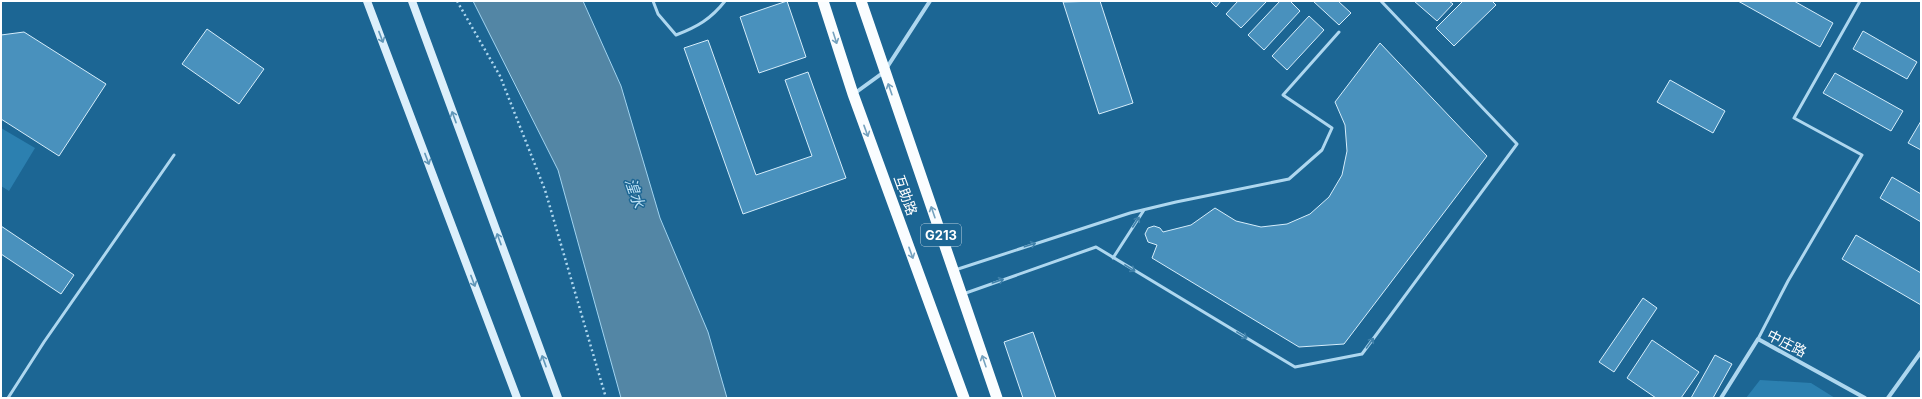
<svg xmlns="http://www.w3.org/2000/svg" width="1922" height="399" viewBox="0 0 1922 399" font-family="Inter,'Noto Sans SC',sans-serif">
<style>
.green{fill:#2c80b0}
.water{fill:#5386a5;stroke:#a1d4f1}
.building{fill:#4991bd;stroke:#d5edfb}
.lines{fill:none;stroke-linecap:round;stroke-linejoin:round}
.path{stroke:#aed7ef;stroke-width:2.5;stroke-dasharray:2 3;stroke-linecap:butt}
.service{stroke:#aed7ef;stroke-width:3}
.minor{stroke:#aed7ef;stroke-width:4}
.secondary{stroke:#dceffb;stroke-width:8}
.trunk{stroke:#fafdff;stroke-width:11}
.oneway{stroke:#5f96b8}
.oneway2{stroke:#75a2bf}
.oneway3{stroke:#4082ab}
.labels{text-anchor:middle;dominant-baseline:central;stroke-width:3;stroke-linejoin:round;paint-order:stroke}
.shield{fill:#1c6694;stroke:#bbd1df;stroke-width:1}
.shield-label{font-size:13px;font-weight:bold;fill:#fff}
.street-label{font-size:14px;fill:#fff;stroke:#1c6694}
.water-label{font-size:15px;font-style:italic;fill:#bde2f6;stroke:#1c6694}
</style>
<rect width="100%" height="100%" fill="#1c6694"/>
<path class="green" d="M1,128l34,20 -26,43 -8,-5z
M1760,380l51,3 24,15h-89z"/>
<path class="water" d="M473,1h110l38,85 39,132 48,114 19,66h-106l-63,-228z"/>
<path class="building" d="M787,1l19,56 -47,16 -19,-56z
M1100,1l33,102 -34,11 -36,-112z
M1210,1h11l-5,6z
M1238,1h29l-26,27 -15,-14z
M1280,1h10l10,10 -36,39 -16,-15z
M1313,1h25l13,12 -12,12z
M1414,1h35l4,3 -16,17z
M1463,1h29l4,4 -42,41 -18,-18z
M1738,1h56l39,22 -13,24z
M1309,16l15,14 -37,40 -15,-14z
M207,29l57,40 -25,35 -57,-40z
M1863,31l54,31 -10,17 -54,-30z
M24,32l82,52 -47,72 -58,-37v-84z
M708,40l48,135 56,-19 -27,-76 23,-8 38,106 -103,36 -59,-166z
M1380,43l107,113 -143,188 -45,3 -147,-89 5,-13 -9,-3 -3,-8 3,-6 6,-2 6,2 3,4 28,-7 24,-17 21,13 25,6 26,-3 23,-10 19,-17 13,-22 5,-24 -2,-26 -10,-23z
M1835,73l68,38 -12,20 -68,-38z
M1670,80l55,31 -12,22 -56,-31z
M1921,121v29l-13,-7z
M1892,177l29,17v28l-41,-24z
M1,226l73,49 -13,19 -60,-40z
M1856,235l65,38v32l-79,-46z
M1643,298l14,10 -43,64 -15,-10z
M1033,332l23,66h-33l-19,-56z
M1652,340l47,32 -18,26h-25l-29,-20z
M1715,355l17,9 -19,34h-22z"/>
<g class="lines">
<path class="path" d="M457,1l43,75 45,114 61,208"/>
<path class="service" d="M653,1l5,13 18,21c21,-8 35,-16 49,-34
M1113,258l31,-48
M955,270l175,-57 46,-11 113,-23 33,-29 10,-22 -49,-33 56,-63
M963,294l133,-47 199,120 67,-13 155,-210 -136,-143
M1758,339l30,-58 74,-126 -68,-37 66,-117
M8,398l36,-56 130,-187"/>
<path class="minor" d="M855,93l29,-21 46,-71
M1721,398l37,-59 107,59
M1888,398l33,-46"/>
<path class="secondary" d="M367,1l150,397
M412,1l146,397"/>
<path class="trunk" d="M823,1l30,93 111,304
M861,1l136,397"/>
</g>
<defs><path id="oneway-shaft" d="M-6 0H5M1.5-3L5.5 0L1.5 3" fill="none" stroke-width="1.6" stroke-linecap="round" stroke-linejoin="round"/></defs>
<g class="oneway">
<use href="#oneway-shaft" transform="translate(381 37) rotate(69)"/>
<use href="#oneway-shaft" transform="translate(454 117) rotate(-110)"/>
<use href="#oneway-shaft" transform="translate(427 159) rotate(69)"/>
<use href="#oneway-shaft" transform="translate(499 239) rotate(-110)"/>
<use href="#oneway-shaft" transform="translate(473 281) rotate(69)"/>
<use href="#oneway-shaft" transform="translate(544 361) rotate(-110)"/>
</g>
<g class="oneway2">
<use href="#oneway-shaft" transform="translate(835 38) rotate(72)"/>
<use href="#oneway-shaft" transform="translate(890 89) rotate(-109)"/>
<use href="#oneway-shaft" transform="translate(866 131) rotate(70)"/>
<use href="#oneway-shaft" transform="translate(933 212) rotate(-109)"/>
<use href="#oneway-shaft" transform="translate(911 253) rotate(70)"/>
<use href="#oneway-shaft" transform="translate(984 361) rotate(-109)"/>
</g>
<g class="oneway3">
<use href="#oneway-shaft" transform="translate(1136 222) rotate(-57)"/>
<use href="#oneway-shaft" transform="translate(1030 245) rotate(-18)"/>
<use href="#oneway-shaft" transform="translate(1130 268) rotate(31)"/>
<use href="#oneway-shaft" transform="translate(998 281) rotate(-19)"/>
<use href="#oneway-shaft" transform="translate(1242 335) rotate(31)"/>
<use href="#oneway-shaft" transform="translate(1370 343) rotate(-54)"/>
</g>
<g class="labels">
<rect class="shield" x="921" y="224" width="40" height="22" rx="3"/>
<g class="shield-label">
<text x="941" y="235">G213</text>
</g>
<g class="street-label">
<text transform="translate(906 195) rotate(70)">互助路</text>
<text transform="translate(1787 343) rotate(27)">中庄路</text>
</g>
<g class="water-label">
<text transform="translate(635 193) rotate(71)">湟水</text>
</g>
</g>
<rect width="1922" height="399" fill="none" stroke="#ffffff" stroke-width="4"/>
</svg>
